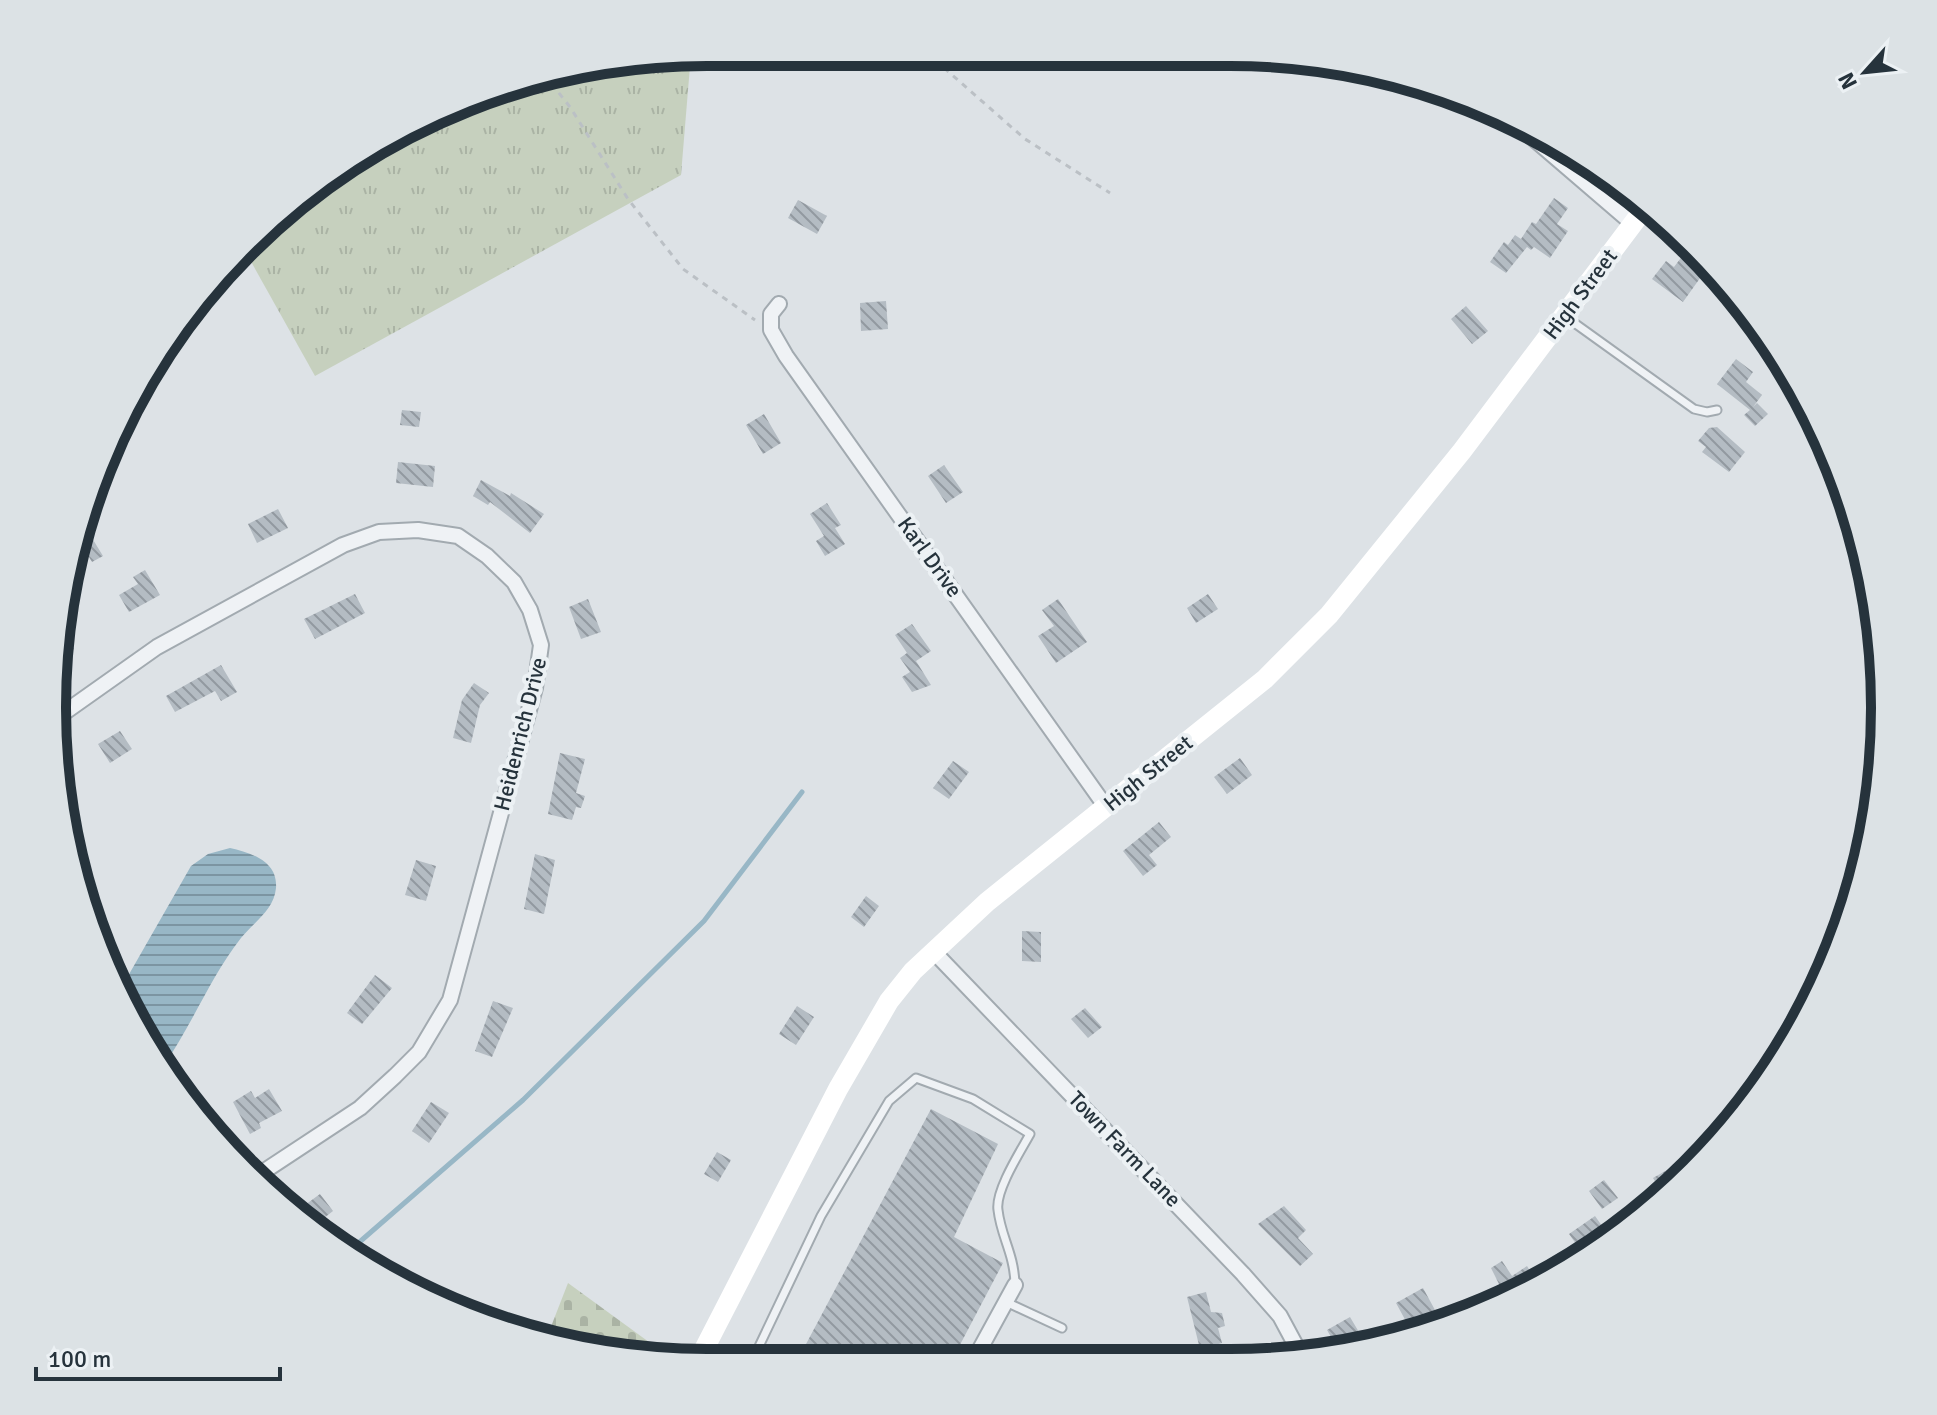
<svg xmlns="http://www.w3.org/2000/svg" width="1937" height="1415" viewBox="0 0 1937 1415" font-family="Signika,sans-serif">
<style>
.grass{fill:url(#grass-tufts)}
.cemetery{fill:url(#cemetery-stones)}
.water{fill:url(#water-rules)}
.lines{fill:none;stroke-linecap:round;stroke-linejoin:round}
.stream{stroke:#98b7c6;stroke-width:5}
.building{fill:url(#building-back-hatch)}
.lane-casing{stroke:#a2aab0;stroke-width:11}
.street-casing{stroke:#a2aab0;stroke-width:18}
.path{stroke:#bbc0c5;stroke-width:3;stroke-dasharray:6 6;stroke-linecap:butt}
.lane{stroke:#eff2f5;stroke-width:7}
.street{stroke:#eff2f5;stroke-width:14}
.secondary{stroke:#fff;stroke-width:20}
.labels{text-anchor:middle;dominant-baseline:central;stroke-width:8;stroke-linejoin:round;paint-order:stroke}
.street-label{font-size:22px;fill:#26333c;stroke:#ecf1f4}
.rim{fill:none;stroke:#26333c;stroke-width:10}
</style>
<defs>
<pattern id="grass-tufts" width="24" height="20" patternUnits="userSpaceOnUse" patternTransform="scale(2)"><rect width="24" height="20" fill="#c6d0be"/><path d="M3 7l-1-3M5 7V3M7 7l1-3M15 17l-1-3M17 17v-4M19 17l1-3" fill="none" stroke="#aab3a4"/></pattern>
<pattern id="cemetery-stones" width="16" height="16" patternUnits="userSpaceOnUse" patternTransform="scale(2)"><rect width="16" height="16" fill="#c6d0be"/><path d="M2 7V4a2 2 0 0 1 4 0v3zM10 15v-3a2 2 0 0 1 4 0v3z" fill="#aab3a4"/></pattern>
<pattern id="water-rules" width="6" height="5" patternUnits="userSpaceOnUse" patternTransform="scale(2)"><rect width="6" height="5" fill="#98b7c6"/><path d="M0 2.5h6" fill="none" stroke="#7c95a2"/></pattern>
<pattern id="building-back-hatch" width="6" height="6" patternUnits="userSpaceOnUse" patternTransform="scale(2)"><rect width="6" height="6" fill="#b4bcc3"/><path d="M-1 5l2 2M0 0l6 6M5-1l2 2" fill="none" stroke="#9299a0"/></pattern>
</defs>
<rect width="100%" height="100%" fill="#dde2e6"/>
<path class="grass" d="M691,54l-10,121 -366,201 -71,-127 100,-87 193,-88z"/>
<path class="cemetery" d="M568,1283l107,78 -130,-19z"/>
<path class="water" d="M230,848c21,5 48,13 46,40 -2,22 -22,34 -35,50 -30,38 -49,87 -77,127l-44,-75 71,-124 17,-12z"/>
<g class="lines">
<path class="stream" d="M348,1252l175,-152 181,-179 98,-129"/>
</g>
<path class="building" d="M1554,198l14,10 -11,16 11,7 -18,27 -16,-11 -3,3 -4,-3 -21,26 -16,-11 14,-20 4,3 7,-10 6,4 11,-17 4,2z
M798,200l29,16 -10,18 -29,-16z
M1683,255l20,19 -20,28 -31,-23 14,-18 8,6z
M886,301l2,28 -27,2 -1,-28z
M1466,306l22,25 -16,13 -21,-25z
M1736,359l17,13 -7,10 16,13 -9,12 4,-4 11,11 -13,12 -11,-11 6,-5 -33,-26z
M402,410l19,2 -2,15 -19,-2z
M764,414l17,29 -18,11 -17,-29z
M1717,427l28,25 -16,20 -27,-20 4,-5 -8,-6 11,-13z
M398,462l37,4 -2,21 -37,-4z
M944,465l19,27 -17,11 -18,-27z
M481,480l29,16 1,-3 33,21 -14,19 -40,-31 -2,3 -15,-9z
M827,503l14,22 -6,3 10,16 -20,12 -9,-15 8,-5 -14,-22z
M278,509l10,19 -31,15 -9,-19z
M92,538l11,18 -11,6 -11,-18z
M145,570l15,25 -31,17 -10,-17 19,-11 -5,-7z
M355,594l10,19 -50,26 -11,-20z
M1208,594l10,15 -22,14 -9,-15z
M588,599l13,33 -20,7 -12,-32z
M1058,599l29,43 -31,21 -18,-27 16,-10 -12,-16z
M58,621l16,28 -16,9z
M912,624l19,27 -15,10 15,24 -19,7 -10,-15 8,-5 -10,-14 7,-5 -12,-18z
M221,665l16,27 -16,9 -6,-10 -40,21 -9,-16z
M474,683l15,10 -9,12 -9,38 -18,-5 9,-38z
M120,731l12,18 -22,14 -12,-19z
M560,753l25,6 -9,34 9,3 -4,12 -5,-1 -4,13 -24,-6z
M1240,758l12,17 -25,19 -13,-17z
M953,761l16,11 -20,27 -16,-11z
M1159,822l12,15 -22,18 8,10 -14,11 -20,-25z
M535,854l20,6 -11,54 -20,-5z
M416,860l20,6 -10,35 -21,-6z
M866,896l13,10 -15,21 -13,-10z
M1022,931l19,1v30l-19,-1z
M375,975l17,13 -30,36 -15,-11z
M493,1001l20,7 -21,49 -17,-6z
M797,1006l17,11 -18,28 -17,-11z
M1085,1008l17,19 -14,11 -17,-19z
M269,1089l13,22 -23,12 2,5 -11,6 -17,-32 18,-11 4,7z
M431,1102l18,11 -20,30 -17,-12z
M931,1109l67,35 -44,93 49,26 -51,97 -155,1z
M717,1152l14,8 -13,22 -14,-8z
M1681,1162l6,11 -25,20 -9,-15z
M1604,1180l14,18 -16,11 -13,-18z
M320,1194l13,17 -23,18 -16,-16z
M1284,1206l22,24 -8,8 15,16 -13,12 -42,-42z
M1595,1216l12,17 -26,18 -12,-17z
M1502,1261l10,15 15,-10 9,15 -30,17 -15,-30z
M1423,1288l12,22 -27,15 -12,-22z
M1206,1292l5,20 11,1 3,13 -7,2 4,15 -22,6 -13,-52z
M1350,1317l16,27 -15,4 -3,-5 -6,3 -3,-5 -4,3 -8,-14z"/>
<g class="lines">
<g class="lane-casing">
<path id="lane" d="M1566,317l128,92 13,3 10,-2
M1006,1302l56,26
M982,1346l26,13
M752,1361l69,-145 68,-115 27,-23 57,21 57,35c-10,18 -35,57 -32,76 3,27 16,43 17,74"/>
</g>
<g class="street-casing">
<path id="street" d="M1526,132l107,92
M779,304l-8,10v16l15,26 320,451
M58,717l99,-70 186,-102 36,-13 39,-2 40,6 29,20 27,26 16,28 11,35 -6,43 -85,312 -31,52 -24,24 -35,32 -103,68
M934,952l309,322 37,42 22,41
M974,1360l41,-75"/>
</g>
<path class="path" d="M926,52l99,87 85,54
M544,74l26,33 58,92 55,70 72,51"/>
<use href="#lane" class="lane"/>
<use href="#street" class="street"/>
<path class="secondary" d="M698,1361l140,-272 51,-88 24,-30 74,-69 278,-223 64,-64 133,-164 182,-242"/>
</g>
<g class="labels">
<g class="street-label">
<text transform="translate(1580 294) rotate(-53)">High Street</text>
<text transform="translate(930 557) rotate(54)">Karl Drive</text>
<text transform="translate(520 734) rotate(-76)">Heidenrich Drive</text>
<text transform="translate(1148 773) rotate(-39)">High Street</text>
<text transform="translate(1125 1149) rotate(46)">Town Farm Lane</text>
</g>
</g>
<path d="M0 0H1937V1415H0ZM707 66H1230A641 641 0 0 1 1871 707V708A641 641 0 0 1 1230 1349H707A641 641 0 0 1 66 708V707A641 641 0 0 1 707 66Z" fill="#dce2e5" fill-rule="evenodd"/>
<path class="rim" d="M707 66H1230A641 641 0 0 1 1871 707V708A641 641 0 0 1 1230 1349H707A641 641 0 0 1 66 708V707A641 641 0 0 1 707 66Z"/>
<g transform="translate(1865 72) rotate(243)" stroke="#ecf1f4" stroke-width="6" paint-order="stroke">
<path d="M0-6L14 30L0 20L-14 30Z" fill="#26333c"/>
<text y="-12" font-size="22" font-weight="bold" text-anchor="middle" fill="#26333c">N</text>
</g>
<path d="M36 1367v12h244v-12" fill="none" stroke="#26333c" stroke-width="4"/>
<text x="48" y="1367" font-size="24" fill="#26333c" stroke="#ecf1f4" stroke-width="6" paint-order="stroke">100 m</text>
</svg>
